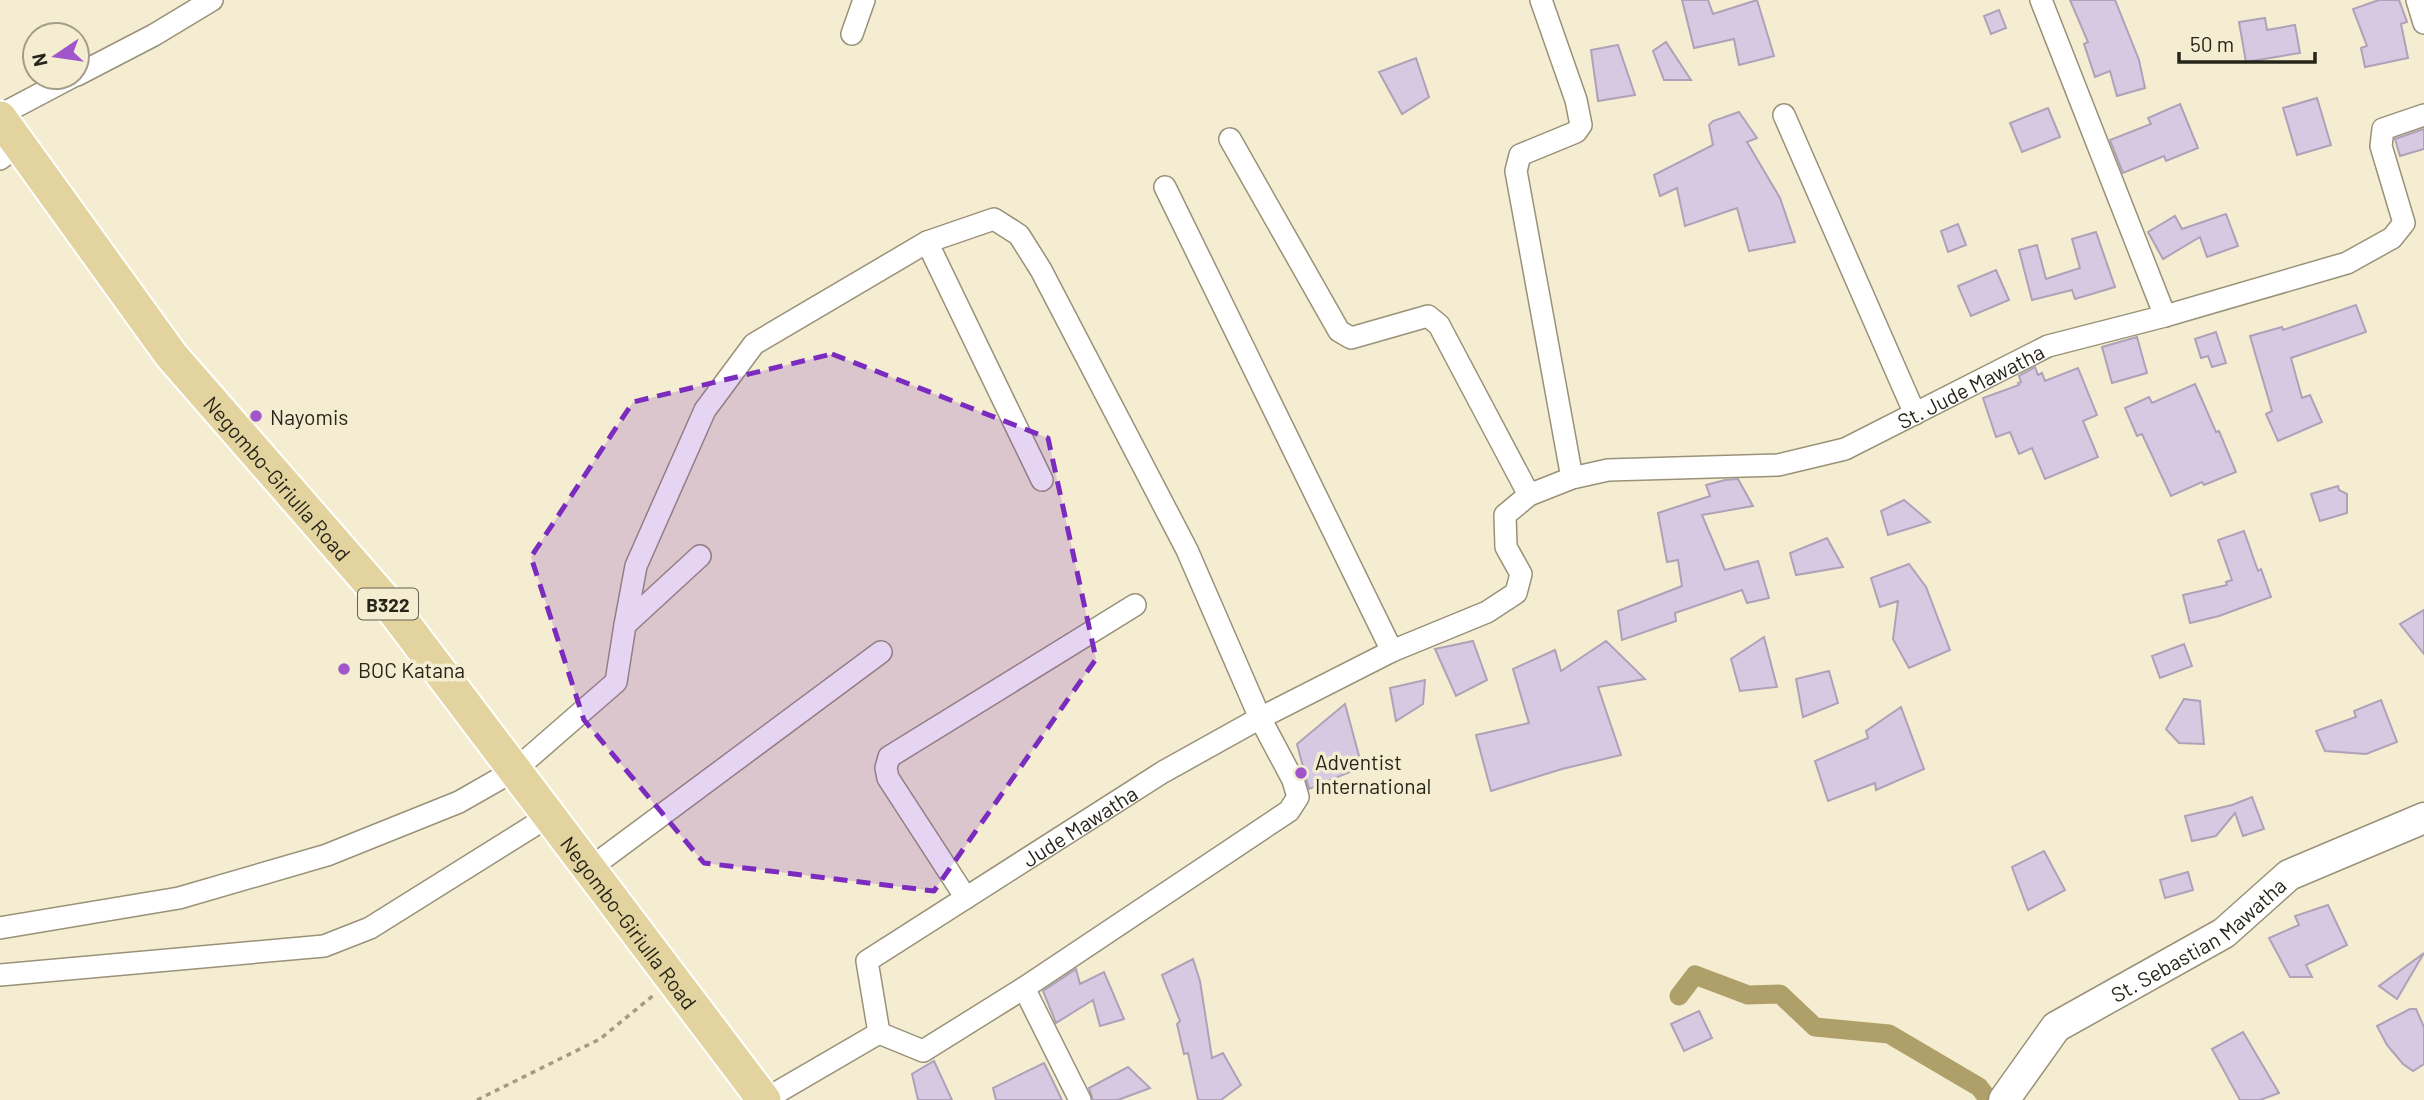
<svg xmlns="http://www.w3.org/2000/svg" width="2424" height="1100" viewBox="0 0 2424 1100" font-family="Barlow,sans-serif">
<style>
.lines{fill:none;stroke-linecap:round;stroke-linejoin:round}
.canal{stroke:#af9f69;stroke-width:19}
.building{fill:#d7c9e1;stroke:#aea1b8;stroke-width:2}
.street-casing{stroke:#999178;stroke-width:24}
.secondary-casing{stroke:#999178;stroke-width:33}
.primary-casing{stroke:#fff;stroke-width:37}
.path{stroke:#a19b87;stroke-width:3.5;stroke-dasharray:5 5;stroke-linecap:butt}
.street{stroke:#fff;stroke-width:21}
.secondary{stroke:#fff;stroke-width:30}
.primary{stroke:#e3d49f;stroke-width:33}
.marked{fill:#7b2cbf;fill-opacity:0.2;stroke:#7b2cbf;stroke-width:5;stroke-dasharray:14 9;stroke-linejoin:round}
.poi-dot{fill:#a056ca;stroke:#f4edd1;stroke-width:2.5}
.labels{text-anchor:middle;dominant-baseline:central;stroke-width:7;stroke-linejoin:round;paint-order:stroke}
.shield{fill:#f4edd1;stroke:#646051;stroke-width:2}
.shield-label{font-size:19px;font-weight:bold;fill:#27241a}
.street-label{font-size:21px;fill:#27241a;stroke:#f4edd1}
.poi-label{font-size:21px;fill:#27241a;stroke:#f4edd1;text-anchor:start}
</style>
<rect width="100%" height="100%" fill="#f4edd1"/>
<g class="lines">
<path class="canal" d="M1679,996l16,-21 53,20 32,-1 35,33 74,7 90,53 10,13"/>
</g>
<path class="building" d="M1682,0h26l5,14 44,-14 17,56 -35,9 -5,-26 -40,9z
M2070,0h45l24,60 6,28 -28,8 -7,-25 -15,6 -11,-33 4,-2z
M2379,0h20l8,22 -6,2 7,34 -43,9 -4,-19 6,-2 -14,-37z
M1999,10l7,18 -15,6 -7,-18z
M2265,18l2,12 28,-5 5,28 -54,9 -7,-40z
M1666,42l25,38h-27l-11,-29z
M1618,45l17,50 -37,6 -7,-51z
M1416,58l13,39 -27,17 -23,-42z
M2317,98l14,47 -34,10 -14,-47z
M2180,104l18,44 -32,13 -2,-5 -41,17 -13,-33 41,-16 -3,-6z
M2048,108l12,29 -38,15 -12,-29z
M1739,112l18,26 -10,4 33,56 15,44 -46,9 -12,-43 -52,18 -8,-38 -17,8 -6,-21 59,-30 -4,-20 4,-4z
M2424,129v20l-24,7 -5,-17z
M2226,214l12,32 -31,11 -7,-20 -37,22 -15,-27 27,-16 7,13z
M1958,224l8,21 -18,7 -7,-21z
M2096,232l19,55 -40,12 -3,-9 -40,10 -13,-50 18,-5 9,34 34,-11 -8,-29z
M1996,270l13,30 -38,16 -13,-30z
M2356,305l10,27 -75,26 11,40 8,-3 12,27 -44,19 -12,-27 6,-3 -22,-75 32,-9 1,3z
M2216,332l10,31 -14,4 -4,-11 -7,2 -6,-19z
M2137,337l10,36 -35,10 -10,-36z
M2035,367l3,8 4,-2 3,8 33,-13 19,47 -14,6 15,36 -53,22 -13,-31 -13,6 -9,-22 -14,5 -13,-39 36,-13 -1,-2 3,-1 -2,-6z
M2195,384l21,48 3,-1 17,41 -32,13 -2,-3 -31,14 -29,-62 -5,2 -12,-28 24,-11 3,6z
M1738,479l15,27 -51,9 23,55 33,-9 11,37 -22,5 -5,-13 -67,23 1,8 -54,19 -4,-29 64,-25 -4,-26 -11,2 -9,-49 52,-17 -4,-11 19,-5z
M2338,486l1,4 8,4v19l-27,8 -9,-27z
M1904,500l26,22 -42,13 -7,-24z
M2244,531l14,40 3,-2 10,28 -52,19 -29,7 -7,-28 44,-10 -1,-3 6,-2 -14,-40z
M1827,538l16,29 -47,8 -6,-22z
M1909,564l17,23 24,63 -41,18 -16,-29 5,-38 -18,6 -9,-29z
M2424,610v44l-24,-30z
M1764,637l13,50 -37,4 -9,-32z
M1473,641l14,39 -31,16 -21,-47z
M1606,641l39,38 -47,8 23,68 -59,14 -71,22 -15,-56 53,-12 -16,-54 42,-19 6,21z
M2184,644l8,22 -32,12 -8,-22z
M1829,671l9,32 -35,14 -7,-38z
M1425,680l-2,24 -27,17 -6,-33z
M2184,699l16,2 4,43 -25,-1 -13,-14z
M2381,700l16,42 -31,12 -41,-3 -9,-20 40,-14 -2,-6z
M1345,704l17,63 -53,22 -12,-45z
M1901,707l23,62 -48,21 -1,-7 -47,18 -13,-40 53,-23 -2,-7z
M2252,797l12,32 -21,7 -8,-23 -19,23 -24,5 -7,-25 47,-11z
M2044,851l21,39 -37,20 -16,-43z
M2188,872l5,18 -28,8 -5,-18z
M2328,905l19,40 -41,20 6,12h-22l-21,-39 30,-13 -4,-9z
M2424,953l-27,46 -18,-13z
M1193,959l7,22 12,77 11,-5 18,32 -20,15h-23l-10,-47 -4,1 -7,-30 3,-3 -18,-46z
M1076,969l4,15 24,-12 20,47 -24,7 -7,-26 -37,23 -13,-32z
M2410,1009h6l8,18v37l-11,7 -10,-7 -16,-19 -10,-19z
M1699,1011l13,27 -28,13 -13,-27z
M2243,1032l36,61 -19,7h-20l-28,-51z
M934,1061l18,39h-34l-6,-26z
M1044,1063l18,37h-66l-3,-12z
M1128,1067l22,21 -32,12h-25l-4,-12z"/>
<g class="lines">
<g class="street-casing">
<g id="street">
<path d="M1541,0l35,100 5,25 -5,7 -56,23 -4,16 56,307"/>
<path d="M2041,0l124,316"/>
<path d="M2417,0l7,23"/>
<path d="M852,34l12,-34"/>
<path d="M77,75l77,-40 58,-35"/>
<path d="M0,115l72,-38"/>
<path d="M1784,115l131,299"/>
<path d="M1230,139l109,192 12,7 77,-22 11,9 90,170"/>
<path d="M0,159l20,-14"/>
<path d="M1165,187l227,464"/>
<path d="M927,242l115,238"/>
<path d="M625,625l11,-59 69,-156 49,-66 173,-102 67,-23 25,16 22,35 146,280 73,168 33,62 5,17 -9,14 -265,177 -101,63 -44,-18"/>
<path d="M589,869l292,-217"/>
<path d="M966,898l-78,-120 -2,-10 3,-11 246,-152"/>
<path d="M0,928l179,-30 148,-43 132,-53 56,-32 101,-88 9,-57 75,-69"/>
<path d="M0,975l324,-29 46,-18 179,-112"/>
<path d="M1024,988l56,112"/>
<path id="s1" d="M764,1100l115,-67 -12,-72 296,-189 97,-54 132,-67 95,-39 29,-19 5,-19 -15,-27 -1,-32 24,-20 43,-17 36,-8 170,-5 67,-16 203,-103 117,-30 182,-53 45,-25 12,-15 -23,-77 2,-17 41,-14"/>
</g>
</g>
<g class="secondary-casing">
<g id="secondary">
<path id="s2" d="M2004,1100l52,-73 168,-94 65,-58 135,-57"/>
</g>
</g>
<g class="primary-casing">
<g id="primary">
<path id="s3" d="M0,118l171,237 224,257 369,488"/>
</g>
</g>
<path class="path" d="M477,1100l123,-61 55,-45"/>
<use href="#street" class="street"/>
<use href="#secondary" class="secondary"/>
<use href="#primary" class="primary"/>
</g>
<path class="marked" d="M832,354l216,84 48,221 -162,232 -230,-28 -120,-143 -53,-163 102,-155z"/>
<g class="poi-dot">
<circle cx="256" cy="416" r="7"/>
<circle cx="344" cy="669" r="7"/>
<circle cx="1301" cy="773" r="7"/>
</g>
<g class="labels">
<rect class="shield" x="358" y="588.5" width="60" height="31" rx="5"/>
<g class="shield-label">
<text x="388" y="604">B322</text>
</g>
<g class="street-label">
<text stroke="none"><textPath href="#s1" startOffset="1530">St. Jude Mawatha</textPath></text>
<text stroke="none"><textPath href="#s3" startOffset="455">Negombo-Giriulla Road</textPath></text>
<text stroke="none"><textPath href="#s1" startOffset="458">Jude Mawatha</textPath></text>
<text stroke="none"><textPath href="#s3" startOffset="1022">Negombo-Giriulla Road</textPath></text>
<text stroke="none"><textPath href="#s2" startOffset="257">St. Sebastian Mawatha</textPath></text>
</g>
<g class="poi-label">
<text x="270" y="416">Nayomis</text>
<text x="358" y="669">BOC Katana</text>
<text x="1315" y="761">Adventist<tspan x="1315" dy="24">International</tspan></text>
</g>
</g>
<g transform="translate(56 56) rotate(257)"><circle r="33" fill="#f4edd1" stroke="#a29d88" stroke-width="2"/>
<path d="M0-5L12 26L0 18L-12 26Z" fill="#a056ca"/>
<text y="-10" font-size="19" font-weight="bold" text-anchor="middle" fill="#27241a">N</text>
</g>
<path d="M2179 52v10h136v-10" fill="none" stroke="#27241a" stroke-width="3.5"/>
<text x="2190" y="52" font-size="21" fill="#27241a" stroke="#f4edd1" stroke-width="5" paint-order="stroke">50 m</text>
</svg>
